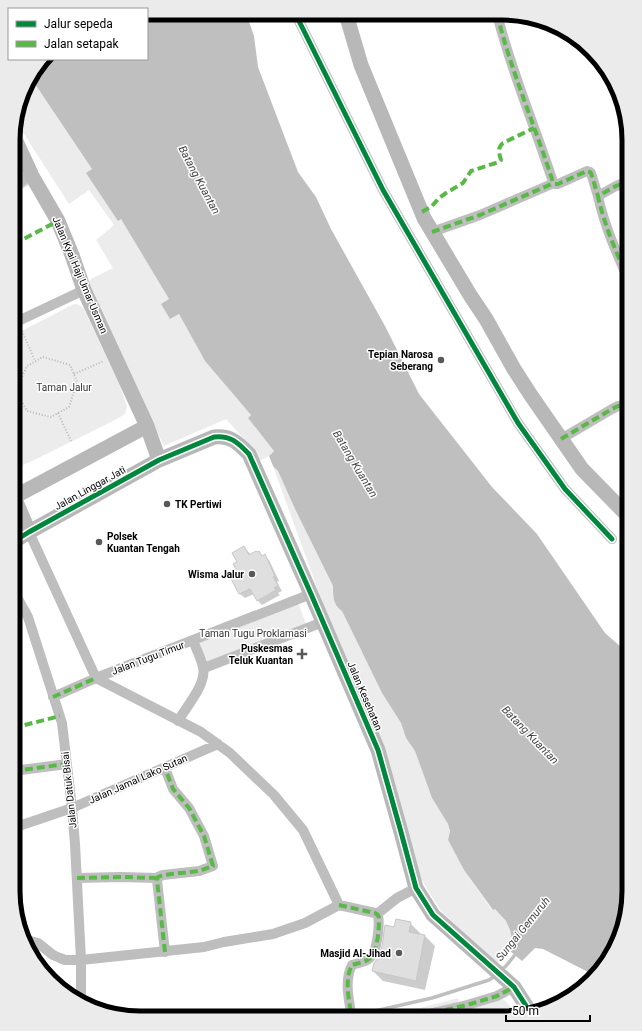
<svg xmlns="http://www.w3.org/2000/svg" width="642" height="1031" viewBox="0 0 642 1031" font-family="Roboto,sans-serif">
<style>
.green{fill:#ececec}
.water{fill:#bfbfbf}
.shadow{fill:#0003;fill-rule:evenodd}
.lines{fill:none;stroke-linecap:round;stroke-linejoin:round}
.stream{stroke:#bfbfbf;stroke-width:3.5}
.building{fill:#dfdfdf;stroke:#c7c7c7}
.path{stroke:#b9b9b9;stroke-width:2;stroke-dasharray:1 2;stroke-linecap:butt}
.street{stroke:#bebebe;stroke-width:10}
.secondary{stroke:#b8b8b8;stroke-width:15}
.quiet{stroke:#58b947;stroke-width:4;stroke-dasharray:8 4;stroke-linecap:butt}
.cycleway-casing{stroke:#fff;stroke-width:8}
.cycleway{stroke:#00873e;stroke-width:5}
.poi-dot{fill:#595959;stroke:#fff;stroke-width:1.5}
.labels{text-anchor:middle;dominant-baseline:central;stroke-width:3;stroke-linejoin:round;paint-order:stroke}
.street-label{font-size:10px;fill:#000;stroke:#fff}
.poi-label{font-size:10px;font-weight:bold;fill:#000;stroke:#fff;text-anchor:end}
.park-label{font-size:10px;fill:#333;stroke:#fff}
.water-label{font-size:11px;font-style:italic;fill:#444;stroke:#fff}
.rim{fill:none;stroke:#000;stroke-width:5}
</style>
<rect width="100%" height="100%" fill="#fff"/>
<path class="green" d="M31,78l61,91 -6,4 35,46 48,80 -8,5 9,15 9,-5 26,47 46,54 -3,3 26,33 -5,5 -10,5 -12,-19 -21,-23 -62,27 -40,-81 -37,-82 4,-4 22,-11 -17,-28 18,-15 -25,-35 -20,14 -54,-84 11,-36z
M74,304c5,0 7,2 10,5l37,79 6,19 -2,7 -10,6 -85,42 -13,5 -3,-3v-129z
M273,466l5,5 17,38 38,77v11l9,14 40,82 19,30 5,15 9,13 17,47 16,26 2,7 -2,9 16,30 28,40 3,-1 11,12 4,9 3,14 -3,7 -14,13 -56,-54 -23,-38 -89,-254z
M298,602l9,25 -99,38 -10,-25z
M458,998l2,14 43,-13 16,16 -17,3h-130l48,-10z"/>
<path class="water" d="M147,13h99l8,23 4,31 40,105 18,25 15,32 54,97 34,68 73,93 45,47 68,99 24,21v245l-10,40 -16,29 -9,7 -51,-26 -8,-1 -13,13 -12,-10 3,-7 -3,-14 -4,-9 -11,-12 -2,1 -29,-40 -16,-30 2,-9 -2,-7 -16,-26 -17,-47 -9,-13 -5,-15 -19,-30 -40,-82c-9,-6 -9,-15 -9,-25l-38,-77 -17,-38 -5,-5 -4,-10 5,-5 -26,-33 3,-3 -46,-54 -26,-47 -9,5 -9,-15 8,-5 -48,-80 -3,2 -32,-48 6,-4 -61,-91 14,-19h102z"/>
<path class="shadow" d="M14,162l6,7 8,16 -14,8zM15,170h2l4,9 -2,1z
M244,547l7,8 8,-3 4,4h1l5,4 10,21 -2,1 5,9 -4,2 2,2 -18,10 -5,-5 -3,-6 -9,4 -5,-4 -3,-25 1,-7z
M410,923l10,10v2l5,1 10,10 -10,44 -42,-9 -10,-10 22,-43z"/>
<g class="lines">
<path class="stream" d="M501,970l5,-4 12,-15
M344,1018l88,-20 57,-18 6,-4"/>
</g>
<path class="building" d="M244,546l5,9 7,-4 1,1 2,-1 3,5 3,-2 10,22 -2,1 5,8 -4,3 2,2 -19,11 -7,-12 -11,5 -11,-21 8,-4 -3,-5 4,-2 -5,-9z
M396,919l15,3 -2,10 16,3 -9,46 -44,-10 2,-8 4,-5 4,-12 3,-21 9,2z"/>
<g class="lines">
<path class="path" d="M22,331l13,30
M43,357l27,8 7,17 -8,25 -18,10 -24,-6 -7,-12 -3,-11 10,-22z
M74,374l30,-13
M14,402l6,-2
M58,413l13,28"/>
<path class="street" d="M295,13l88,177 135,233 47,66 47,50
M497,14c14,57 38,112 56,168l2,2h3l29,-13 3,1 1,1 7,23
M14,184l18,-8
M432,232l48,-17 74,-32
M629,281c-12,-27 -25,-56 -31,-85l18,-10 13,-5
M14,323l70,-33
M561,439l51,-30 6,-3 8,-1 3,-4
M29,532l67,146 105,54 29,21 44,42 29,35 36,75
M13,590l15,27 34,106 10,85 3,36 6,116v39
M204,668l119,-46
M53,697l43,-19 215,-84
M178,721c8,-14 29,-37 25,-54 -2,-9 -7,-18 -10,-27
M13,771l54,-7
M13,828l59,-20 146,-64
M77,878l44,-1 36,1
M377,914l20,-16 19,-10
M23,939l15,4 15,12 7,3 5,2h16l123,-13 20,-5 49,-8 32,-11 34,-18 36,8 3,2c2,10 -1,37 -8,43 -4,4 -12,5 -18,7 -8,15 -3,36 0,53
M165,952l-8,-72 1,-3 5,-2 36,-4 14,-5 -9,-30 -15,-28 -16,-19 -8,-21
M398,1018l30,-4 39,-9 30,-9 17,-9"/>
<path class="secondary" d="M346,14l15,51 63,153 46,77 16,24 28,50 16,25 52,75 47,48
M14,137l18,39 26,45 14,34 12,35 63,136 12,34
M14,497l133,-71
M14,497l15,35
M13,542l16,-10 130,-72 55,-23c17,-2 24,6 35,17l62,140 67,156 23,82 15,56 17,27 81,72 16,25"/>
<path class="quiet" d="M497,14c14,57 38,112 56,168l2,2h3l29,-13 3,1 1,1 7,23
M422,212l10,-6 7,-8 7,-5 17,-10 8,-12 28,-9 2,-2c-2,-7 -4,-12 2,-17l31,-15
M432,232l48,-17 74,-32
M14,244l44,-23
M629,281c-12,-27 -25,-56 -31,-85l18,-10 13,-5
M561,439l51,-30 6,-3 8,-1 3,-4
M621,509l8,-5
M53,697l43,-19
M13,728l47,-12
M13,771l54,-7
M77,878l44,-1 36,1
M339,905l36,8 3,2 1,3c0,10 -1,33 -9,40 -4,4 -12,5 -18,7 -8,15 -3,36 0,53
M165,952l-8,-72 1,-3 5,-2 36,-4 14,-5 -9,-30 -15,-28 -16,-19 -8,-21
M398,1018l30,-4 39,-9 30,-9 17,-9"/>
<g class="cycleway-casing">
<path id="cycleway" d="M295,13l88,177 135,233 47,66 47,50
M13,542l16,-10 130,-72 55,-23c17,-2 24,6 35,17l62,140 67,156 23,82 15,56 17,27 81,72 16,25"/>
</g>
<use href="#cycleway" class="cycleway"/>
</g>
<g class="poi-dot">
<circle cx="441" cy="360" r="4"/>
<circle cx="167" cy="504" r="4"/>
<circle cx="99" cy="542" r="4"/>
<circle cx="252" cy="574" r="4"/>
<path d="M300 648h4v4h4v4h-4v4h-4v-4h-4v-4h4z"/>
<circle cx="399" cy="953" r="4"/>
</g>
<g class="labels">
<g class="street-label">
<text transform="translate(80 275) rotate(67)">Jalan Kyai Haji Umar Usman</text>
<text transform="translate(90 488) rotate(-29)">Jalan Linggar Jati</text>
<text transform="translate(148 658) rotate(-21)">Jalan Tugu Timur</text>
<text transform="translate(365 696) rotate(67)">Jalan Kesehatan</text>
<text transform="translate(138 779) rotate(-24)">Jalan Jamal Lako Sutan</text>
<text transform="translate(69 790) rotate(-96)">Jalan Datuk Bisai</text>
</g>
<g class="poi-label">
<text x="433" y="354">Tepian Narosa<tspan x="433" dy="12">Seberang</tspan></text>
<text x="175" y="504" text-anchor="start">TK Pertiwi</text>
<text x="107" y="536" text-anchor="start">Polsek<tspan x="107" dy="12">Kuantan Tengah</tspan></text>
<text x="244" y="574">Wisma Jalur</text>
<text x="293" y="648">Puskesmas<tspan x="293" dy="12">Teluk Kuantan</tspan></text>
<text x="391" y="953">Masjid Al-Jihad</text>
</g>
<g class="park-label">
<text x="64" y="387">Taman Jalur</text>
<text x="253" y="633">Taman Tugu Proklamasi</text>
</g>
<g class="water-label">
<text transform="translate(199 180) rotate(62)">Batang Kuantan</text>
<text transform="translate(355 464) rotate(59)">Batang Kuantan</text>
<text transform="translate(530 735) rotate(46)">Batang Kuantan</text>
<text transform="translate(523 929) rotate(-51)">Sungai Gemuruh</text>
</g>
</g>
<path d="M0 0H642V1031H0ZM140 20H502A120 120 0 0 1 622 140V891A120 120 0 0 1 502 1011H140A120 120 0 0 1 20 891V140A120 120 0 0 1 140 20Z" fill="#ebebeb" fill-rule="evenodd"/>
<path class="rim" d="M140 20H502A120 120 0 0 1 622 140V891A120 120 0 0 1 502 1011H140A120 120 0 0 1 20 891V140A120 120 0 0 1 140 20Z"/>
<rect x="8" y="8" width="140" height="52" fill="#ffffff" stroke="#999999"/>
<rect x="16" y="21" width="20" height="6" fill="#00873e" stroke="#999999"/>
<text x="44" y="28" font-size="12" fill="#000000">Jalur sepeda</text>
<rect x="16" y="41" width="20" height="6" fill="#58b947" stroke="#999999"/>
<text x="44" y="48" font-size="12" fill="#000000">Jalan setapak</text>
<path d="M506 1015v6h84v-6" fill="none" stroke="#000000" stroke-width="2"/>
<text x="512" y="1015" font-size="12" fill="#000000" stroke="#ffffff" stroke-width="3" paint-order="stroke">50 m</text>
</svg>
